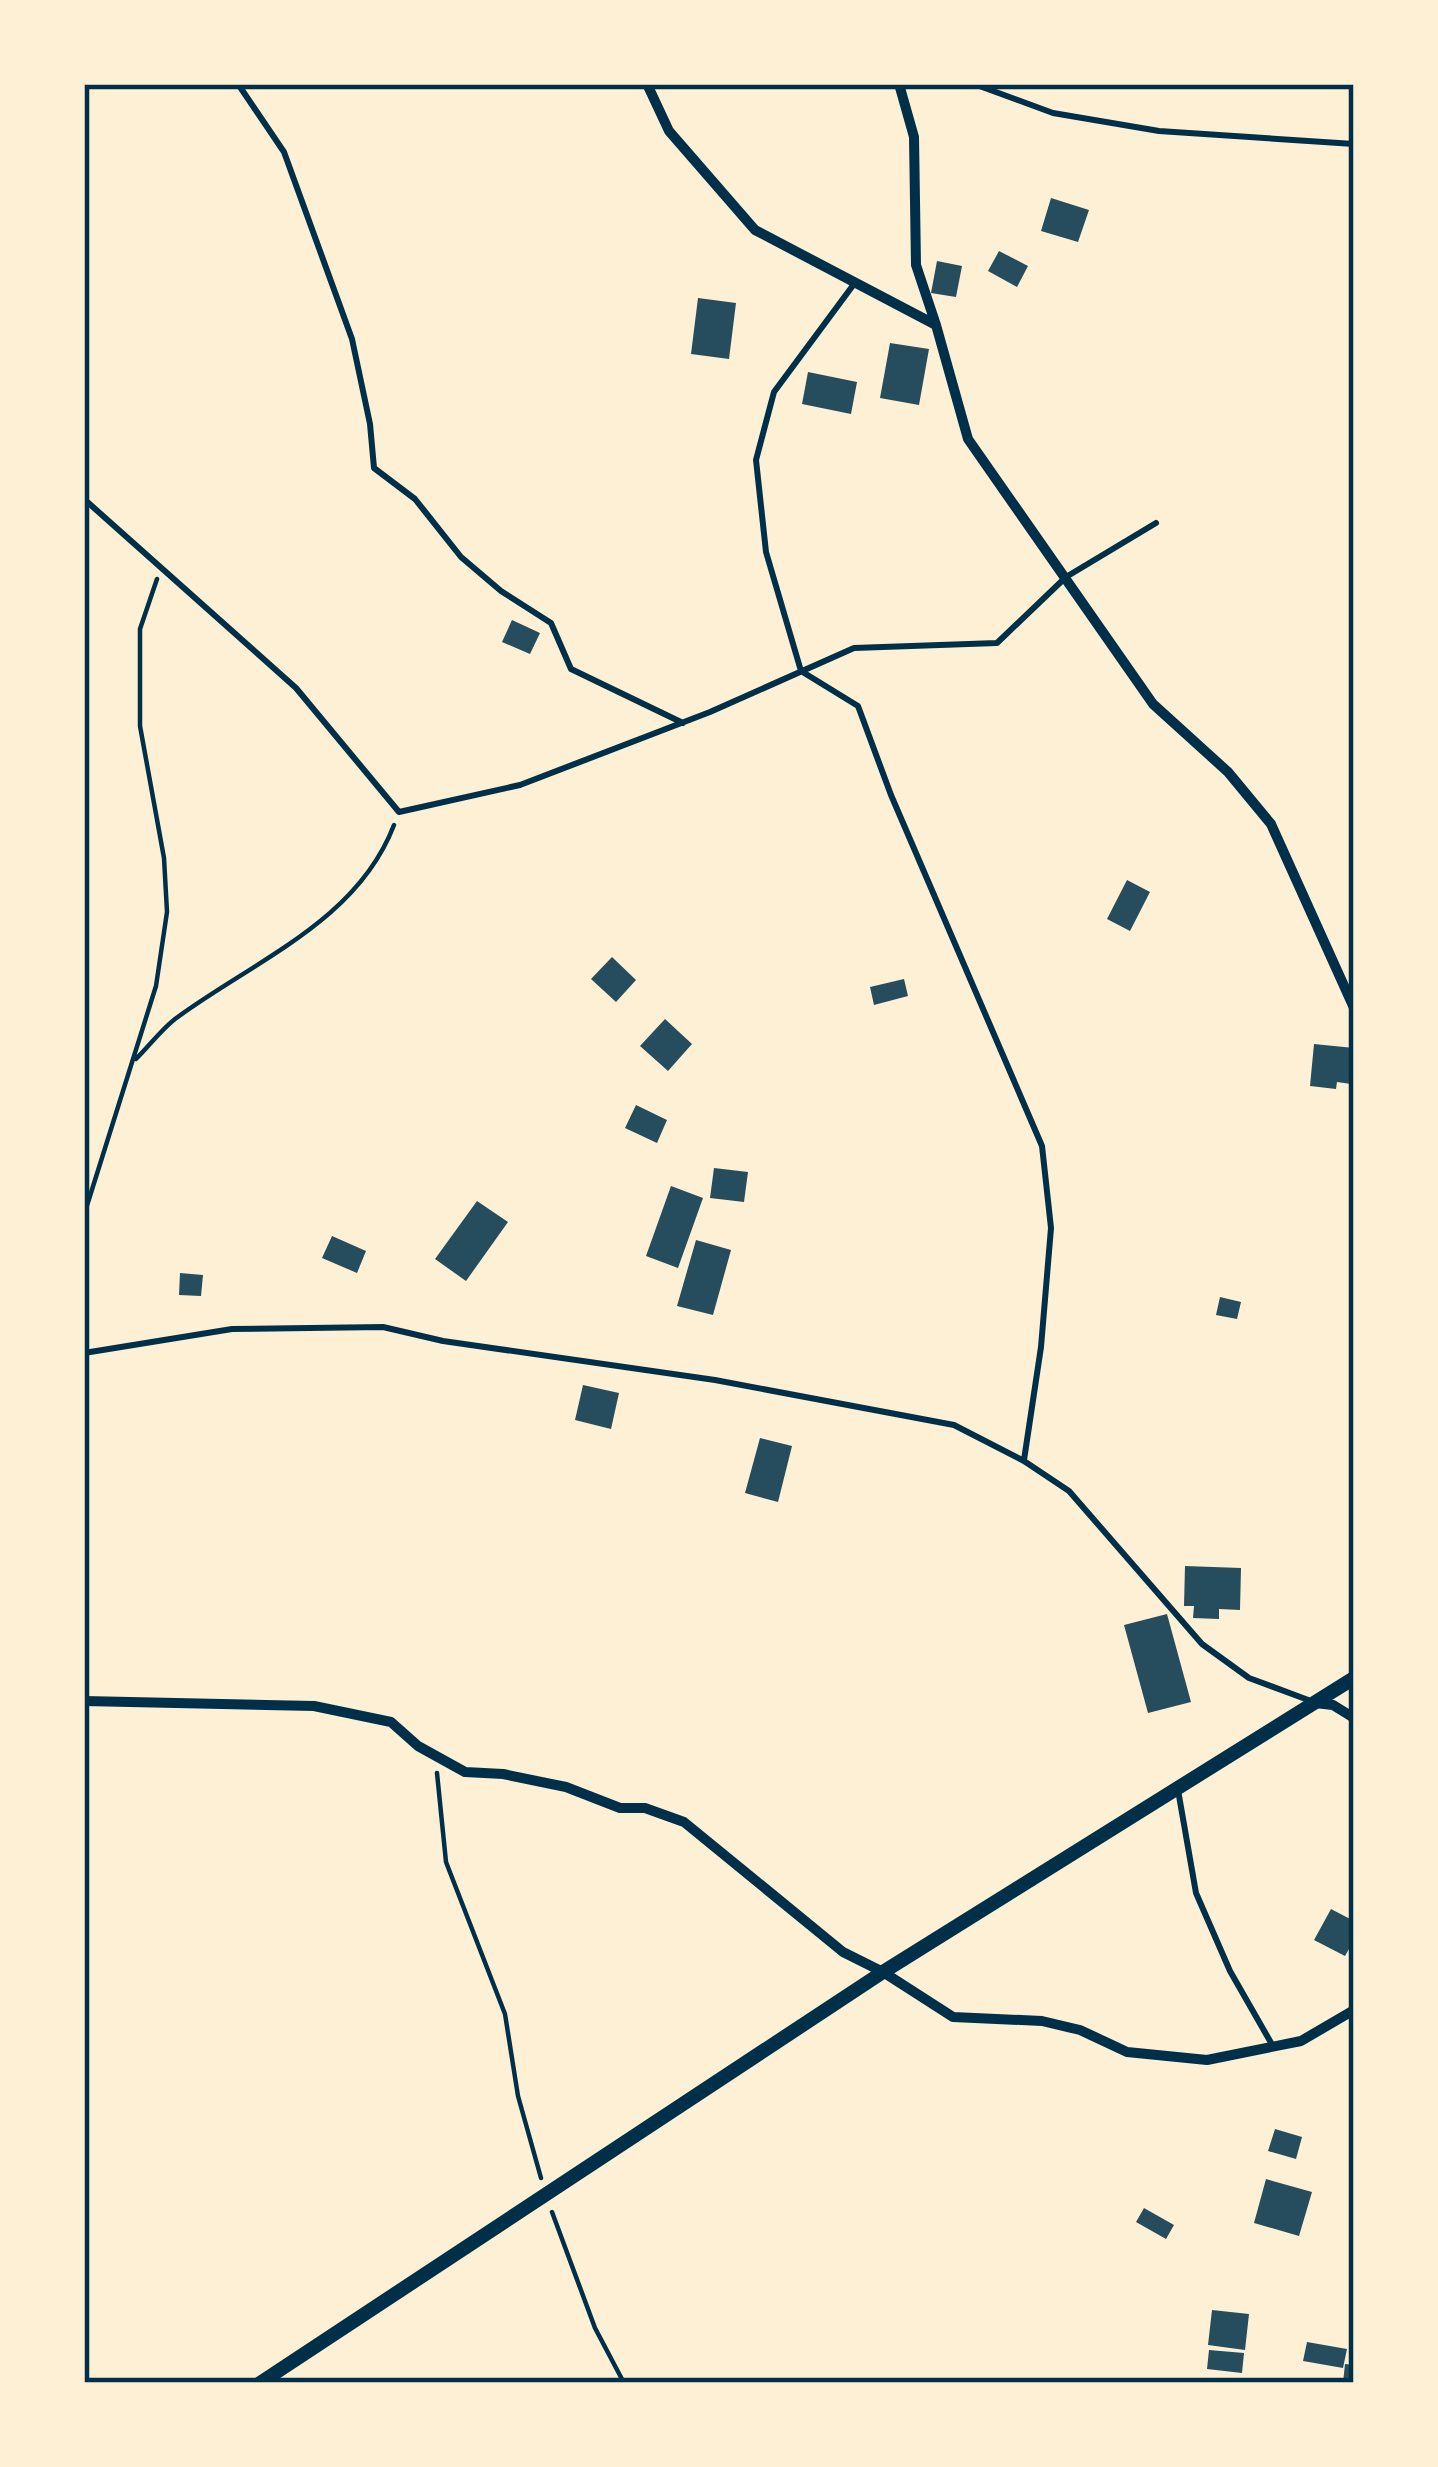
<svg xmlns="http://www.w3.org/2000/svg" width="1438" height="2467" viewBox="0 0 1438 2467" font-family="'Work Sans',sans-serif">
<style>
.building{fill:#264d5e}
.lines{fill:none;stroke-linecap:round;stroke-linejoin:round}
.path{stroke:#003049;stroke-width:4.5}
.service{stroke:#003049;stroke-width:6}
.minor{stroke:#003049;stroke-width:10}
.tertiary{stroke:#003049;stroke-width:14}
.neatline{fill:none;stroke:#003049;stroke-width:4.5}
</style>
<rect width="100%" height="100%" fill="#fdf0d5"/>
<path class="building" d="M1051,198l38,12 -11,32 -37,-11z
M999,251l29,15 -11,21 -29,-16z
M937,261l25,5 -6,31 -25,-4z
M698,298l38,5 -7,56 -38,-5z
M890,343l39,6 -10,56 -39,-7z
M808,372l49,10 -6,32 -49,-10z
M512,620l28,13 -10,21 -28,-12z
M1127,880l23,12 -20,39 -23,-12z
M612,957l24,23 -20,22 -25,-23z
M904,979l4,17 -34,9 -4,-18z
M665,1019l27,25 -24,27 -28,-25z
M1314,1044l40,4 -3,36 -14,-2 -1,7 -26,-3z
M636,1105l31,15 -10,23 -32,-15z
M714,1168l34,4 -4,30 -34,-4z
M671,1186l32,12 -25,70 -32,-12z
M477,1201l31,21 -42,59 -31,-22z
M332,1236l34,15 -9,22 -35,-15z
M696,1240l35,10 -18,65 -36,-9z
M180,1273l23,2 -2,21 -22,-1z
M1220,1297l21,5 -4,17 -21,-4z
M583,1385l36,8 -8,36 -36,-9z
M760,1438l32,8 -14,56 -33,-9z
M1185,1566l56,2 -1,42 -21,-1v10l-26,-1 1,-12h-10z
M1167,1614l24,88 -43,11 -24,-88z
M1331,1909l23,12v19l-9,16 -31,-16z
M1275,2129l27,8 -6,22 -28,-8z
M1266,2179l46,13 -13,44 -45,-13z
M1144,2208l30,17 -8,14 -30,-17z
M1212,2310l37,4 -4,36 -37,-5z
M1307,2342l40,7 -4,19 -40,-7z
M1209,2350l35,3 -2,20 -35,-4z
M1345,2364l9,1v18h-11z"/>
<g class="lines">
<path class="path" d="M136,1059c13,-13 25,-29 39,-40 78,-58 182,-97 219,-194
M84,1215l72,-229 11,-74 -3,-54 -24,-132v-97l17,-50
M437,1773l9,89 59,152 13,82 23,82
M552,2212l43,116 29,55"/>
<path class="service" d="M238,84l46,68 68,187 18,85 4,44 41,31 46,58 40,34 50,32 20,46 112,54
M974,84l79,29 106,18 195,13
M854,284l-80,108 -18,68 10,92 35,119 57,35 33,89 151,351 9,82 -10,119 -17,113
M84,499l212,189 103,124 121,-27 190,-73 144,-64 143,-5 69,-66 90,-54
M84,1353l148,-24 151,-2 60,14 272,39 239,45 70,36 45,30 133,153 47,34 62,23
M1178,1790l18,103 34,78 44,77"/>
<path class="minor" d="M647,84l22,47 86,99 181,95 32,114 185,265 75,68 43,52 83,184
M899,84l15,53 2,128 20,60
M84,1701l230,5 77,16 27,24 47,26 38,2 63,13 54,21h25l39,14 159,130 40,20 70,45 89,4 38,9 47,22 80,8 94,-19 53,-31
M1315,1703l18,2 21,13"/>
<path class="tertiary" d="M260,2383l623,-411 471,-294"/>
</g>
<rect width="1438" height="2467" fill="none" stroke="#fdf0d5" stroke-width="174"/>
<rect x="87" y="87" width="1264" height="2293" class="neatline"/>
</svg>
